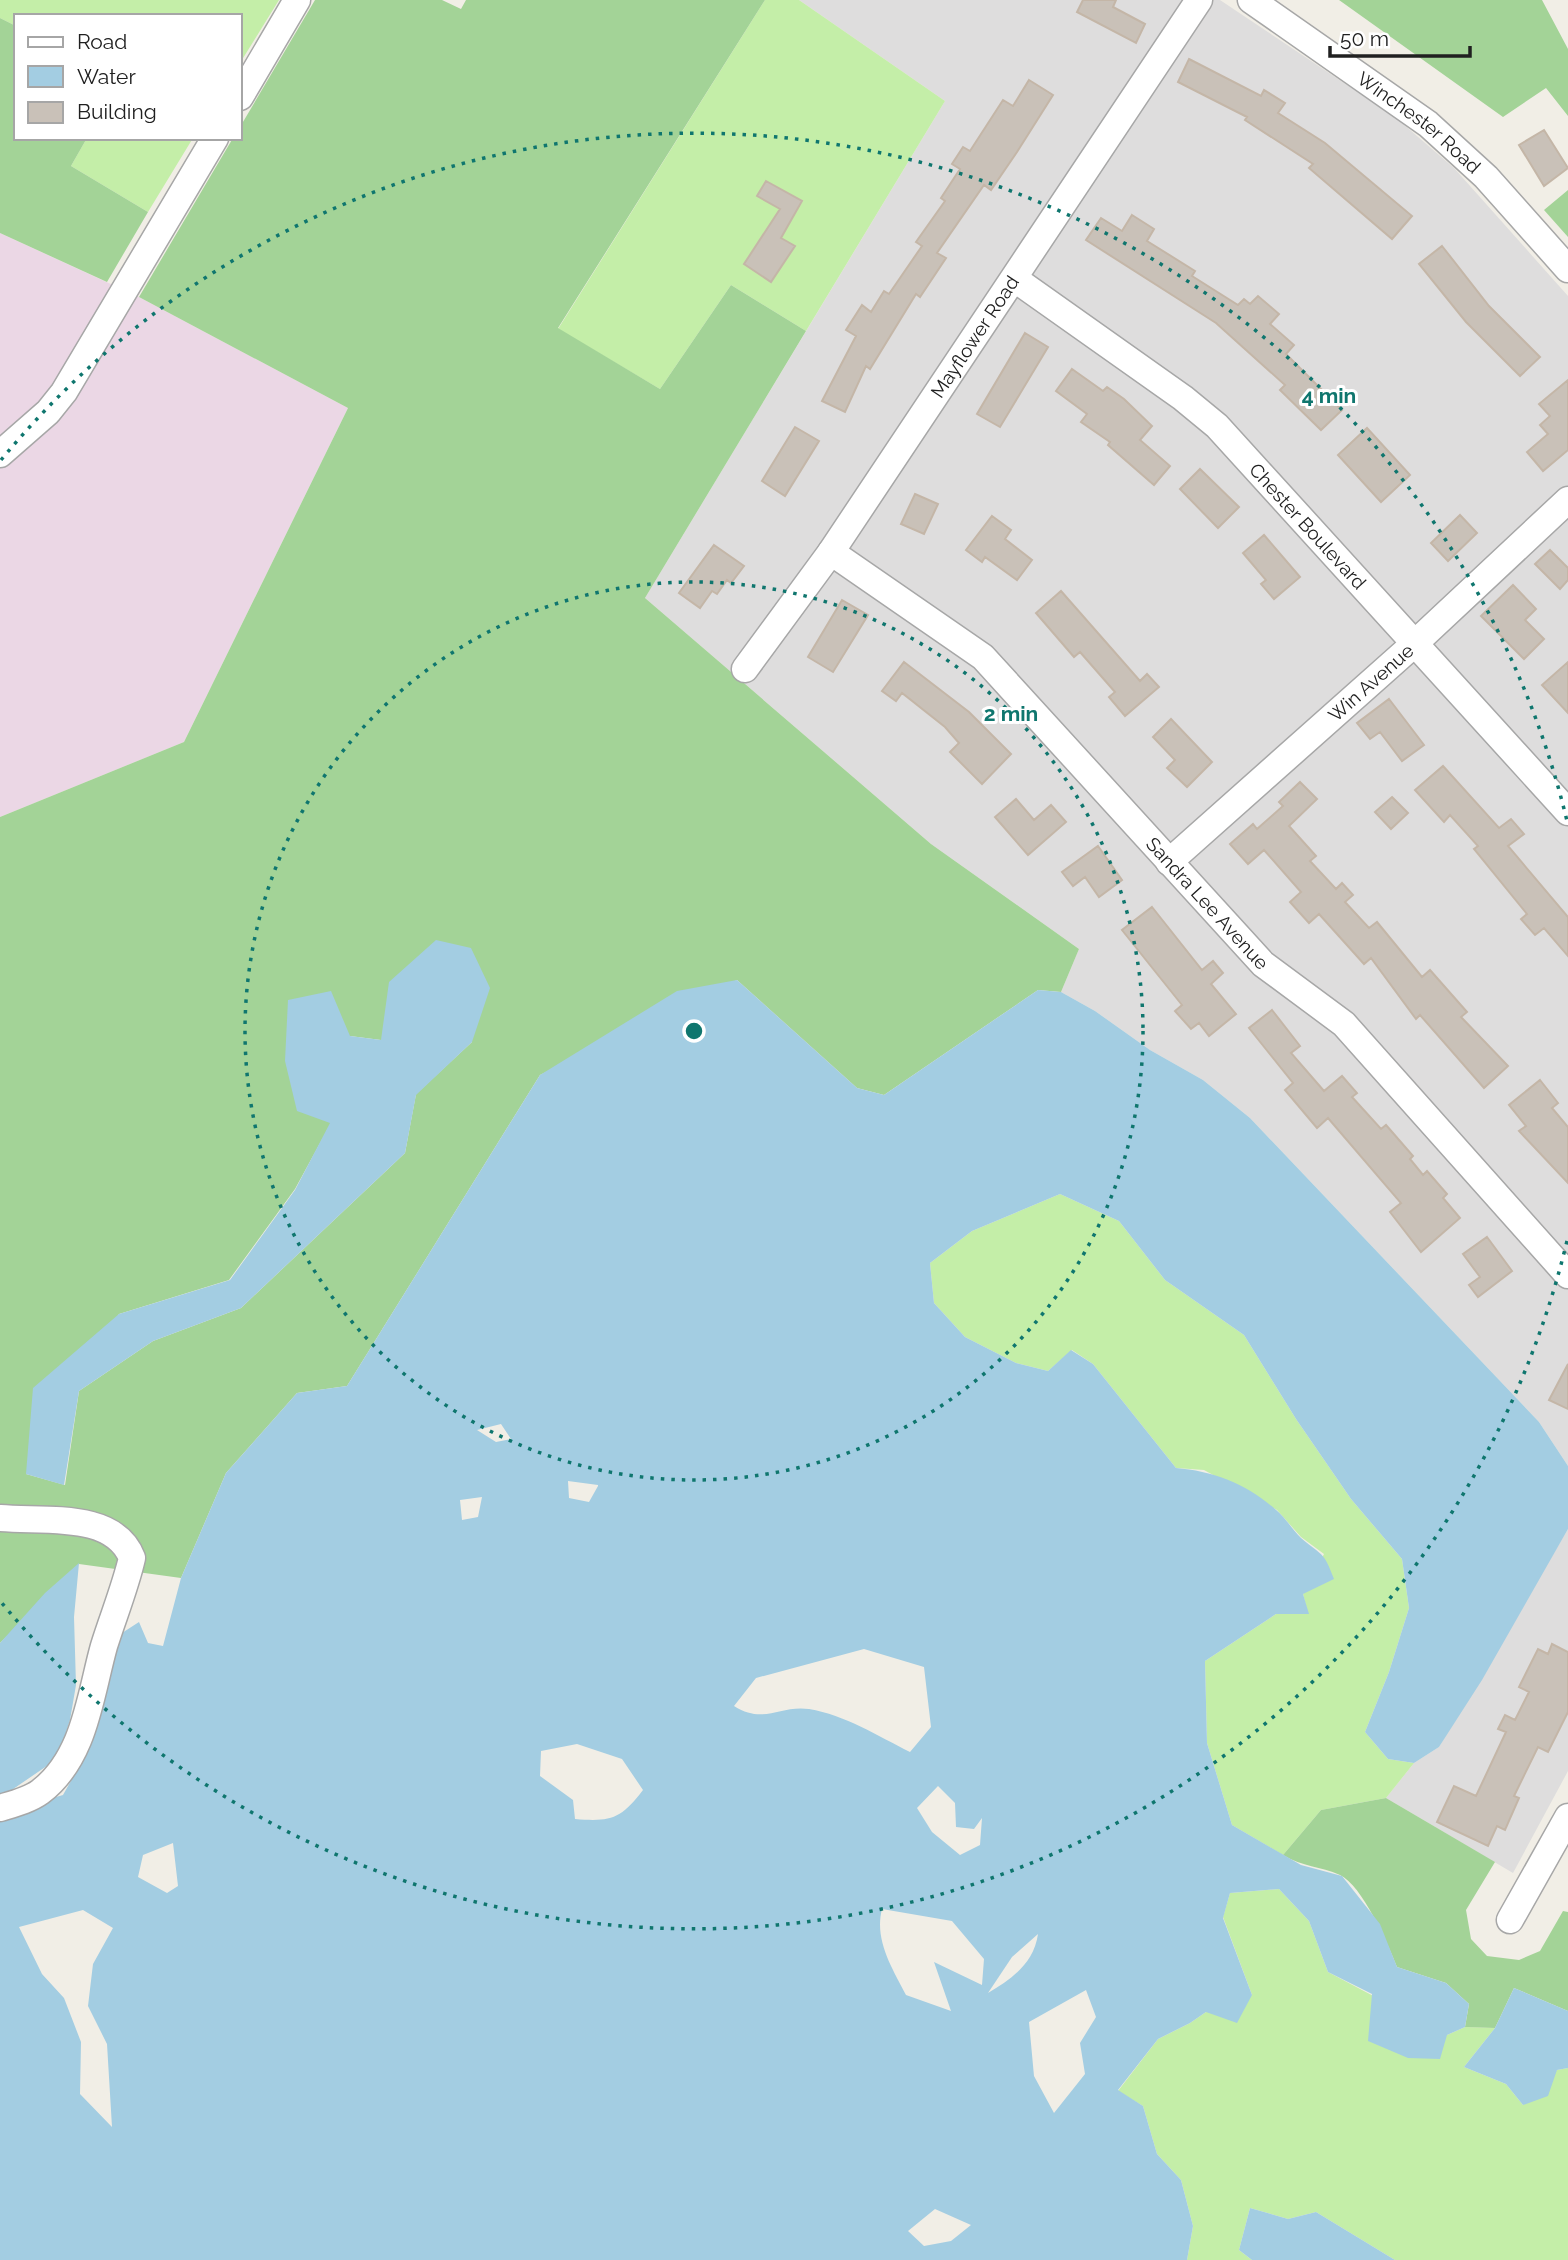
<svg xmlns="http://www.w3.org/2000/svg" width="1568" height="2260" viewBox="0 0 1568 2260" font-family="Raleway,sans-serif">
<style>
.residential{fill:#dedddd}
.industrial{fill:#ebd7e5}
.grass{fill:#c4eea8}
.forest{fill:#a3d397;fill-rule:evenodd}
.water{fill:#a3cde2;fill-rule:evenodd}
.building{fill:#c9c1b8;stroke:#c4b6a7;stroke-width:2}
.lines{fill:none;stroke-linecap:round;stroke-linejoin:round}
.minor-casing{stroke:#a7a7a7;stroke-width:29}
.minor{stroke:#fff;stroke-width:26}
.ring{fill:none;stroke:#0f766e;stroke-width:3.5;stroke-dasharray:3.5 7}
.labels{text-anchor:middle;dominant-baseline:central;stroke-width:6;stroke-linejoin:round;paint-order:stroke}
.street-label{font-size:19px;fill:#202020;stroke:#fff}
.centre{fill:#0f766e;stroke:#fff;stroke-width:3.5}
.ring-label{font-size:21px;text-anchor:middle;font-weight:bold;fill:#0f766e;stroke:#fff;stroke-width:6;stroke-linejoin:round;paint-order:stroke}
</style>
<rect width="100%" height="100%" fill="#f1eee6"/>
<path class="residential" d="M799,0h421l175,117 59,51 114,128v1170l-29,-44 -289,-304 -47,-38 -53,-30 -55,-39 -34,-19 18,-43 -148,-105 -286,-246 300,-497z
M1568,1529v242l-55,102 -127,-75 28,-35 25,-16z"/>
<path class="industrial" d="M0,233l139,64 209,111 -164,334 -184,75z"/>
<path class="grass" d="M0,0h279l-39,63v-47h-224v10l-16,-8z
M765,0h34l146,101 -139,230 -75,-46 -71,104 -102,-60z
M87,138h106l-45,74 -77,-46z
M1060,1194l59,27 46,59 79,55 52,84 55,80 51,60 7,49 -20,64 -24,60 23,27 26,4 -28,35 -65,12 -38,45 -51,-30 -25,-82 -2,-82 71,-47h32l-5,-20 21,-40 -23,-17 -24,-27 -73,-40 -28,-2 -83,-104 -21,-14 -24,21 -32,-8 -51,-26 -31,-34 -4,-40 42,-32z
M1279,1889l30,32 19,51 119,63 18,-8 30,1 -31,39 42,17 17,21 34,-35 11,-2v192h-173l-79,-48 -28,7 -38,-11 -11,42 13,10h-65l6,-34 -12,-46 -24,-26 -14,-48 -25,-15 40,-52 32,-16 16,-11 46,-17 -29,-78 7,-24z"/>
<path class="forest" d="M315,0h127l19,9 5,-9h299l-207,328 102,61 71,-104 75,46 -161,267 286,246 148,105 -18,43 -23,-2 -154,105 -27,-7 -120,-108 -197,95 -193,311 -50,7 -71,80 -45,105 -102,-14 -79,79v-826l184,-75 164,-334 -209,-111 94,-159h7v-11zM350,1036l31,4 91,2 -56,52 -11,59 -164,155 -88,33 -74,50 -14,94 -39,-11 93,-160 110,-34 66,-91 36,-66z
M1339,0h203l26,49v67l-22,-28 -43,29z
M0,18l16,8v112h71l-16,28 77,46 -41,70 -107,-49z
M1568,190v47l-24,-27z
M1386,1798l109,64 -29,48 5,29 16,17 32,4 21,-9 23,-40 5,1v99l-54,-23 -19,40 -30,-1 4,-23 -23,-21 -49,-16c-9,-23 -35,-82 -57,-92 -20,-9 -37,-8 -57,-20l38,-45z"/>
<path class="water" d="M436,940l35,8 19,40 -18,54 -56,53 -11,58 -164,155 -88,33 -74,50 -15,94 -38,-11 7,-86 86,-74 111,-34 65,-90 35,-67 -33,-12 -12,-50 3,-61 43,-9 19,45 31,4 8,-58z
M737,980l120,108 27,7 154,-105 23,2 34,19 55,39 53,30 47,38 289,304 29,44v63l-86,151 -43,67 -25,16 -26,-4 -23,-27 24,-60 20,-64 -7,-49 -51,-60 -55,-80 -52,-84 -79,-55 -46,-59 -59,-27 -88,37 -42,32 4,40 31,34 51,26 32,8 23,-21 22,14 83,104c37,3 71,16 99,41 10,8 17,20 26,29 22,19 22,12 33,41l-31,15 6,20h-33l-71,47 2,82 25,82 69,40 41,11 38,48 17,43 49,16 23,21 -4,23 -18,8 -7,24 -32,-1 -40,-17 4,-47 -44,-22 -19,-51 -30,-32 -49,4 -7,25 29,77 -15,28 -31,-11 -16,11 -32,16 -40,51 25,16 14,48 24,26 12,46 -6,34h-1187v-447l63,-18 23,-41 36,-121 17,-11 9,21 15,3 18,-68 45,-105 71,-80 50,-7 193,-311 137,-84zM501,1424l10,15 -15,3 -19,-12zM568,1481l30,4v1l-9,16 -20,-4zM482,1497l-4,20 -16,3 -2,-20zM864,1649l60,18 7,60 -21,25c-32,-16 -65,-37 -101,-43 -30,-4 -45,16 -75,-3l22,-28zM577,1744l45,15 21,31c-22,29 -32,32 -68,29l-2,-19 -33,-24 1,-25zM938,1786l17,17 1,24 18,2 8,-11 -2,27 -20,10 -28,-23 -15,-24zM173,1843l5,43 -11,7 -29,-16 5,-22zM882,1909l70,12 32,38 -2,26 -48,-23 17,49 -45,-16c-14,-27 -32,-55 -24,-86zM83,1910l30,18 -20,36 -5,42 19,38 5,83 -32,-33 1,-52 -17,-44 -22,-24 -23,-47zM1038,1934c-4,29 -26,45 -50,59l24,-36zM1086,1990l10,27 -16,26 5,31 -31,39 -20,-37 -5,-54zM935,2209l36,16 -20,16 -27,5 -16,-15z
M79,1563l-5,54 2,68 -6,35 -13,39 -57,39v-155l45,-50z
M1514,1988l54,23v57l-11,2 -9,26 -25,9 -17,-21 -42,-17 31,-39z
M1250,2208l38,11 28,-7 79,48h-143l-13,-10z"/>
<path class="building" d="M1083,0h33l-3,7 32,17 -9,19 -59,-31z
M1189,59l72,37 3,-6 21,13 -7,10 47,30 87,73 -20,23 -83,-71 4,-4 -68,-44 2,-3 -69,-35z
M1029,80l24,15 -36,57 -26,38 -7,-5 -47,68 9,5 -26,39 -4,-3 -46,75 -4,-3 -21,46 -23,-11 34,-65 -10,-6 16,-25 9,7 13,-21 5,3 33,-48 -6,-4 29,-41 -4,-3 19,-29 -8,-5 11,-17 7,4 33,-51 10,6z
M1544,130l24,38 -24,18 -25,-41z
M766,181l36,20 -21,37 14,8 -24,36 -27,-18 36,-55 -23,-13z
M1132,215l22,14 -7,12 48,30 -3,5 46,29 6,-6 6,5 8,-8 21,18 -9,10 24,21 -8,9 56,56 -21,20 -41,-40 5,-5 -69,-62 -130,-83 15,-22 21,13z
M1442,246l47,60 51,51 -20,19 -54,-54 -47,-58z
M1025,333l23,14 -48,80 -23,-13z
M1072,369l31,22 4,-4 17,12 28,27 -12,14 30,26 -16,19 -46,-40 2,-3 -29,-20 6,-8 -31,-23z
M1568,380v70l-25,21 -16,-19 21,-18 -8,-9 10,-9 -11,-12z
M795,427l24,14 -34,55 -23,-15z
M1367,428l43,47 -29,27 -43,-47z
M1200,469l39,38 -21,21 -38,-39z
M915,494l23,10 -14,30 -23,-10z
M1460,515l17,18 -29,28 -17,-18z
M992,516l19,14 -6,9 27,21 -15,20 -32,-23 -3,5 -16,-12z
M1264,535l36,42 -26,22 -13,-15 5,-4 -23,-27z
M714,545l30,21 -13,17 -4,-3 -10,14 -5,-3 -12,17 -21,-15z
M1550,550l18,18v12l-8,9 -25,-25z
M1513,585l23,24 -11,11 19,19 -20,20 -43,-43z
M1061,591l79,90 7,-7 12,13 -34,29 -16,-19 6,-5 -35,-40 -6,5 -38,-44z
M842,600l26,15 -35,57 -25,-15z
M904,662l65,50 42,42 -29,30 -32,-32 9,-9 -14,-16 -43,-34 -6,8 -14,-10z
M1568,662v51l-26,-28z
M1389,699l35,46 -22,16 -22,-29 -10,7 -13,-16z
M1171,719l41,43 -25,25 -20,-19 8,-8 -22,-23z
M1443,766l56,62 12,-9 13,15 -16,12 60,71v39l-24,-28 -9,7 -14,-16 6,-5 -53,-65 4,-3 -28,-31 -6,7 -29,-32z
M1300,782l17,17 -28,27 27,30 -6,5 26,28 6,-6 11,12 -8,7 24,26 8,-6 45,55 8,-7 37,42 -6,5 47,49 -24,22 -64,-73 -4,4 -45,-61 -7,6 -45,-50 -10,9 -19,-21 11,-10 -37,-42 -16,14 -18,-20 23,-20 4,5 26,-23 -4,-4z
M1392,797l16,16 -17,16 -16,-17z
M1016,799l18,21 17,-15 15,17 -38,33 -33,-38z
M1098,846l24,34 -23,17 -14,-20 -12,9 -11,-14z
M1152,907l50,63 11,-9 10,12 -12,11 25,30 -27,22 -10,-13 -8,6 -16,-18 7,-6 -60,-75z
M1272,1010l28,36 -9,7 33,38 18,-15 15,17 -5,4 29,32 5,-4 27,31 -3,3 13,16 4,-4 20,23 -4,4 17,20 -39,34 -31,-40 11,-9 -73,-85 -11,10 -32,-38 8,-7 -44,-55z
M1540,1080l18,23 -6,5 16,19v56l-49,-52 7,-5 -17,-21z
M1487,1237l25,34 -34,26 -9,-12 11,-8 -17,-23z
M1568,1364v45l-19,-9z
M1552,1644l16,8v60l-20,40 -10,-5 -24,49 5,2 -14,32 -8,-4 -9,20 -51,-24 17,-36 22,10 30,-64 -8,-3 7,-14 10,5 14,-28 -10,-5 19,-38 10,5z"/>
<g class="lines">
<g class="minor-casing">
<g id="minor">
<path id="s1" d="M1251,0l177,124 58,53 82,92"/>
<path d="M240,97l57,-97"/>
<path id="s2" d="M1015,279l168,119 34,28 351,386"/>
<path d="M0,454l48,-42 16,-20 151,-254"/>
<path id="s3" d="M831,552l152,105 280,307 81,60 224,251"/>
<path id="s4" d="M745,669l86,-117 368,-552"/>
<path id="s5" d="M1169,862l244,-217 155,-145"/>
<path d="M0,1518c44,4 114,-7 132,40 -7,30 -19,59 -28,88 -14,50 -19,112 -64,146 -11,8 -27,12 -40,16"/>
<path d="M1510,1920l58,-103"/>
</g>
</g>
<use href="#minor" class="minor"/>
</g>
<g class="ring">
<circle cx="694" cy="1031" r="449"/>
<path d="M1567 1241A898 898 0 0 1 1 1602M1 460A898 898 0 0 1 1567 821"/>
</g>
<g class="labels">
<g class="street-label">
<text stroke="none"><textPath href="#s1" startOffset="208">Winchester Road</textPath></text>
<text stroke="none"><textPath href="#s4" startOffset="404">Mayflower Road</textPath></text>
<text stroke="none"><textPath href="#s2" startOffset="385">Chester Boulevard</textPath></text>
<text stroke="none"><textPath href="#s5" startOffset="270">Win Avenue</textPath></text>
<text stroke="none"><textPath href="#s3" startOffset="518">Sandra Lee Avenue</textPath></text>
</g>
</g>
<circle cx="694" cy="1031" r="10" class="centre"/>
<g class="ring-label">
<text x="1329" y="403">4 min</text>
<text x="1011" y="721">2 min</text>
</g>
<rect x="14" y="14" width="228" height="126" fill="#ffffff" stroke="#a6a6a6" stroke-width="2"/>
<rect x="28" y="37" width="35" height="10" fill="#ffffff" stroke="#a6a6a6" stroke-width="2"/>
<text x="77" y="49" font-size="21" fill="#202020">Road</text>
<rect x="28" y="66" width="35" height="21" fill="#a3cde2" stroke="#a6a6a6" stroke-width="2"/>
<text x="77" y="84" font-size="21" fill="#202020">Water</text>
<rect x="28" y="102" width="35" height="21" fill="#c9c1b8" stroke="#a6a6a6" stroke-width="2"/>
<text x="77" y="119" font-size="21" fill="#202020">Building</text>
<path d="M1330 46v10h140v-10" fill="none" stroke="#202020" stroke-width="3.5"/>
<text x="1340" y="46" font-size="21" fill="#202020" stroke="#ffffff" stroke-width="5" paint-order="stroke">50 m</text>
</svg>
